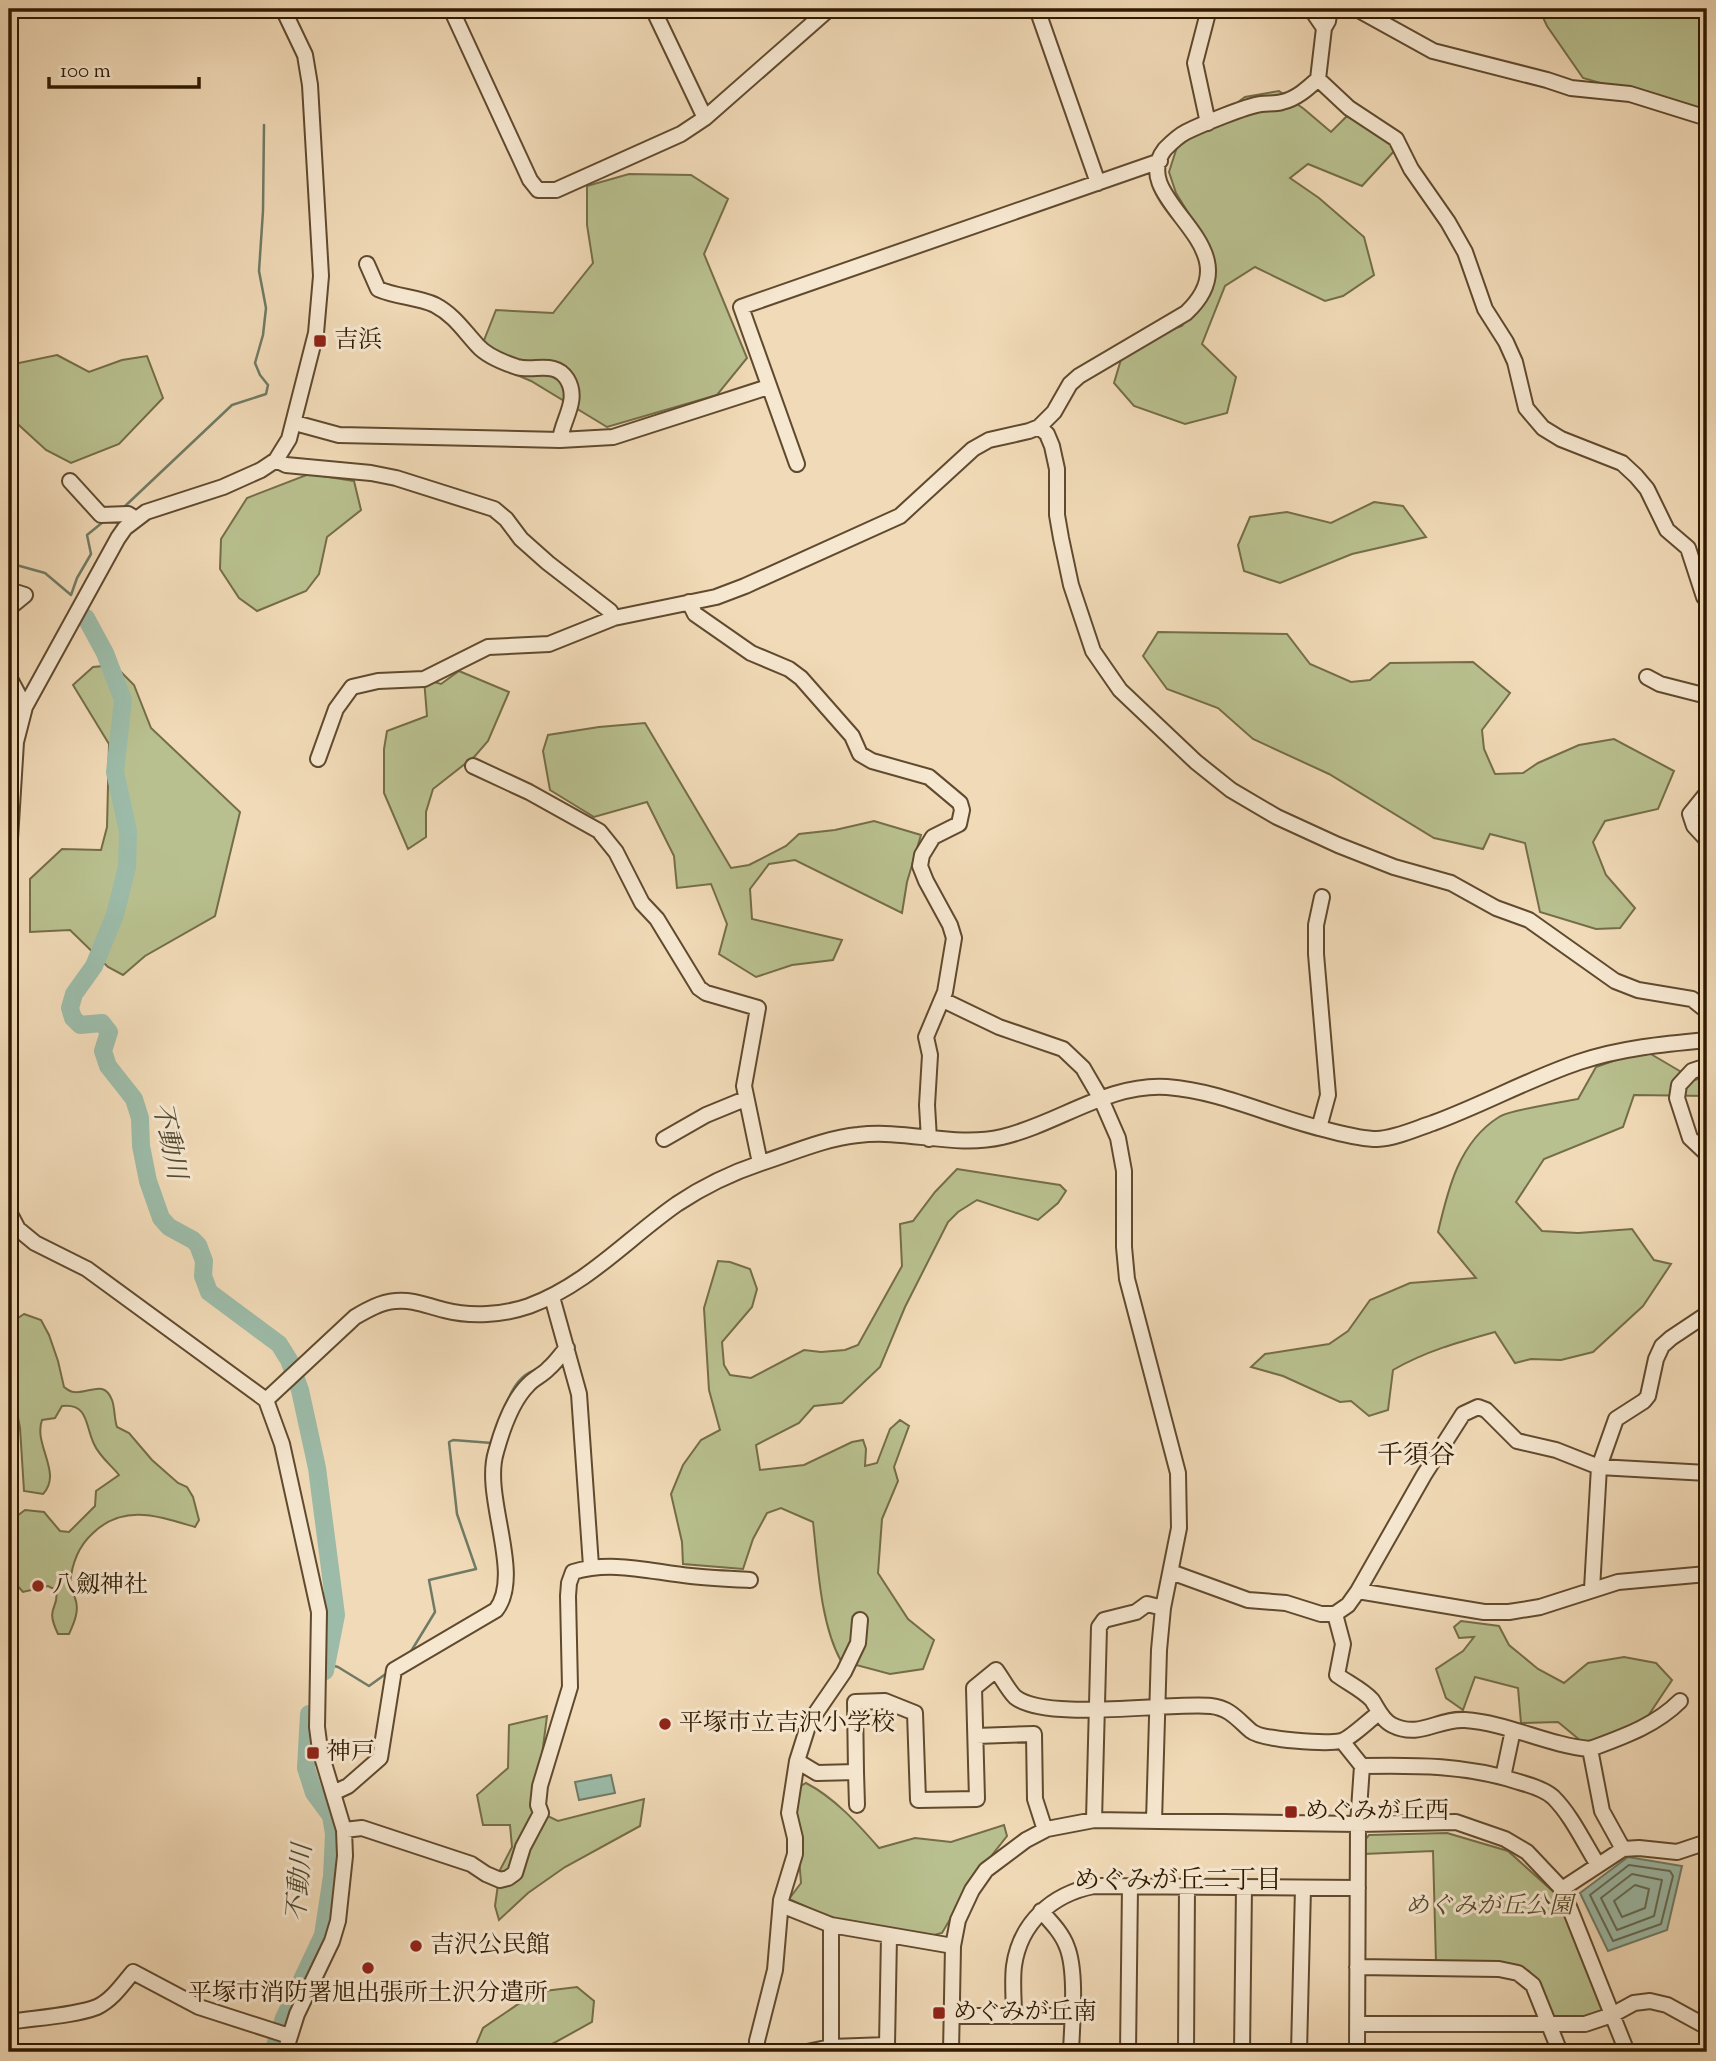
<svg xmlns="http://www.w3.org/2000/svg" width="1716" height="2061" viewBox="0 0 1716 2061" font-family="'Sorts Mill Goudy','Noto Serif JP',serif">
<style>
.green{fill:#b9c08f;stroke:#746d48;stroke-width:2}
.water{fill:#9cbba8;stroke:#707b65;stroke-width:2}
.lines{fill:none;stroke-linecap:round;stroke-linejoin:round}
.shore{stroke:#666a54;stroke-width:2}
.stream{stroke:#707b65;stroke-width:2.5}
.river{stroke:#9cbba8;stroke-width:18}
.minor-casing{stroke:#604a2e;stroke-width:18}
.minor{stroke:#f6e7d0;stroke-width:14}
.poi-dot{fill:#8f2418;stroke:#f6e7d0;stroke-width:2.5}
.labels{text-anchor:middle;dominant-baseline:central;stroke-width:6;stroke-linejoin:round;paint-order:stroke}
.poi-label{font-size:24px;fill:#2f1a00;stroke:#f6e7d0;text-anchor:start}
.park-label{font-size:24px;font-style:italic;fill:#584c2b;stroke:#f6e7d0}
.water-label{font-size:26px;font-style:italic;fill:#504a32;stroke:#f6e7d0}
.neighbourhood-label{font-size:26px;fill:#2f1a00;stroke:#f6e7d0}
</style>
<rect width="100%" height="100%" fill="#f1dab7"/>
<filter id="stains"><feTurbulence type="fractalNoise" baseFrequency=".00286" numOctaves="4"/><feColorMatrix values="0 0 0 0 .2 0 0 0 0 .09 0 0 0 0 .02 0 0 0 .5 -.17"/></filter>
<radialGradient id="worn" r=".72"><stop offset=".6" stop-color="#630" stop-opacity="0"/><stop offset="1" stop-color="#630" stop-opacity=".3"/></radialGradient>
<path class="green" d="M1539,9h168v105l-124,-36 -36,-52z
M1279,91l25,18 27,23 16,-16 41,16 8,17 -34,37 -54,-22 -18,14 29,20 45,39 10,38 -31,21 -18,5 -70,-34 -30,19 -23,58 34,33 -9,36 -42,11 -51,-18 -20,-23 11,-37 57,-20 33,-49 -5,-29 -34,-55 -7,-21 8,-25 68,-50z
M629,174l62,1 37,24 -24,55 43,104 -30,37 -110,32 -76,-46 -33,-14 -19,-14 17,-43 57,3 40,-50 -6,-38v-39z
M57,355l32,17 33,-12 25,-4 16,42 -44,46 -48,19 -25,-13 -37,-34v-51z
M309,474l45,7 7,29 -34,27 -8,37 -13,17 -49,20 -18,-13 -19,-29 1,-30 26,-41z
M1374,502l29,4 23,31 -74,17 -72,29 -36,-12 -6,-26 12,-28 37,-5 44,11z
M1158,632l129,2 23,30 41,18 19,-2 20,-17 83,-1 37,31 -28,37 2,19 11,25 28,-1 15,-10 41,-18 35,-6 60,32 -16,38 -53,12 -12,21 13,33 29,33 -15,20 -24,1 -56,-17 -15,-69 -35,-9 -7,15 -49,-11 -105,-64 -76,-35 -35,-31 -51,-19 -24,-33z
M114,665l20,20 17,43 89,84 -25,104 -70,40 -22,19 -15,-8 -38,-37 -40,2v-53l32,-30 39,1 6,-23 2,-83 -36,-59 20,-18z
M459,671l50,21 -21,49 -13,15 -42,33 -7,23v25l-18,12 -24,-56v-44l3,-18 40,-15 -3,-37 17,5z
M645,723l86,145 18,-3 37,-19 13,-12 36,-4 39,-9 47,14 -14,47 -5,31 -107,-53 -26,4 -19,25 2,30 90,21 -9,20 -41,5 -36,12 -37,-23 8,-30 -16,-40 -34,4 -3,-32 -27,-54 -53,15 -44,-27 -7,-39 5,-16 51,-8z
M1644,1050l51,30 12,-4v20l-73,-1 -11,32 -79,32 -28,43 26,29 36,2 54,-4 22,31 17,4 -28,42 -50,46 -32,8 -30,-1 -16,4 -20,-31c-36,10 -69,19 -102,38l-5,40 -19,6 -18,-15 -11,1 -57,-26 -32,-9 14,-13 64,-10 19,-13 22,-31 40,-17 66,-5 -38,-46c10,-43 21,-90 61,-115 11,-7 63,-15 79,-18l18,-32z
M957,1169l103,16 6,6 -8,12 -20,17 -61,-20 -19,12 -10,10 -43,85 -25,60 -38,36 -28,3 -15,17 -43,22 4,25 44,-5 48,-23 11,-2 3,9 -1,17 12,-3 13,-34 10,-9 9,6 -15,41 4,14 -16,38 -4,54 30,46 26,21 -11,29 -33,5 -49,-13c-21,-38 -23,-96 -28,-139l-32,-14 -14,5 -14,26 -10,30 -60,-5 -1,-22 -11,-48 12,-29 18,-25 19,-10 -11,-40 -5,-82 14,-47 12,1 20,7 7,20 -5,18 -30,35 2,23 6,10 21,3 53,-28 17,2 24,-2 13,-5 44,-79 -2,-42 13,-3 22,-29z
M24,1314l17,6 8,15 9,26 6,26c3,2 6,5 10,5 15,2 30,-13 38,8 3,8 2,18 5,27l12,6 23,27 26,23 9,4 6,10 6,23 -4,7c-37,-11 -72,-24 -103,7 -14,13 -20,29 -22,49 0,7 3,9 5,15 5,12 -1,25 -6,36h-11c-14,-29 2,-24 -2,-44l-8,-4 -25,6 -9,-10v-31l-5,-10v-19l16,-12 19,2 16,19 9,1 26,-26 1,-15 23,-16c-8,-10 -20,-19 -25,-31 -9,-18 -5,-41 -32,-38l-7,12 -13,2c-9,25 21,53 1,74l-19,-3 -4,-63 -11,-57v-47z
M1461,1621l38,5 10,19 29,24 26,14 24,-20 36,-6 32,6 16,17 -24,36 -43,28 -24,-3 -23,-19 -37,1 -3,-35 -43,-11 -12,33 -17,-12 -10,-29 27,-18 11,-14 -15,1 -5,-11z
M547,1716l-12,94 23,11 86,-22 -4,27 -75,41 -37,26 -29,27 -4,-14 5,-36 12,-23 -2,-22h-27l-6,-30 31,-27 1,-43z
M806,1783c29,15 52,41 73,65l36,-10 36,4 53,-17 3,11 -30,38 -35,59 -16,4 -91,-17 -46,-21 12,-16 -5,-63 1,-32z
M1447,1833l61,18 48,43 13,24 36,94 -32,9 -19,-3 -25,-47 -28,-9h-65l-3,-111 -69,3v-13l5,-6z
M577,1987l17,14 -2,21 -49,27 -1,3h-69l10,-24 53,-36z"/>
<path class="water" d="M611,1775l4,18 -36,7 -4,-18z
M1628,1857l54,9 -15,64 -59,21 -28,-58z"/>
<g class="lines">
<path class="shore" d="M1629,1865l41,6 3,5 -12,48 -48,17 -23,-46z
M1632,1874l30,6 -8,36 -37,14 -16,-32z
M1635,1885l14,4 -4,19 -23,9 -8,-16z"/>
<path class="stream" d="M123,508l109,-103 34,-11 2,-9 -8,-10 -5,-12 8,-28 3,-27 -7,-37 4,-60 1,-86
M9,563l36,10 26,22 6,-17 14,-24 -4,-19 16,-13
M505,1408c5,-15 15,-35 32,-38
M410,1653l25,-41 -6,-32 47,-11 -19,-55 -8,-72 4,-2 39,3 1,-2
M327,1664l11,3 31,19 18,-13"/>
<path class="river" d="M86,618l19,35 18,47 -8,72 13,59 -1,36 -12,48 -21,51 -20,28 -4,14 3,10 7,7 22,-2 7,9 -6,19 5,15 26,33 6,19 1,28 7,35 13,37 8,9 24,13 5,5 6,16 -1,15 6,16 70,52 10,16 11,30 17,78 19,147 -11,56
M273,2052l11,-34 39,-83 9,-59 2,-42 -3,-18 -17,-23 -8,-25 3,-54"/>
<g class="minor-casing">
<path id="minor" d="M451,9l79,171 8,10h18l125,-56 24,-16 124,-109
M653,9l52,109
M1037,9l61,174
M1357,9l76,42 114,29 24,8 59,6 77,24
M1324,28l4,-7 2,-12
M1318,79l31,29 47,31 15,30 37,53 17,30 20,57 21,33 9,20 11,46 17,20 18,11 61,24 14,13 11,13 20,41 21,18 16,49 3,1
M1208,123l-13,-60 14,-54
M367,264l11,25c18,8 40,8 57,16 19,10 29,26 43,41 8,9 27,17 39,21 17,5 38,-7 50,12 13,21 -5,41 -7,61
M295,423l44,12 221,5 53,-3 155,-50
M1039,427l8,7 5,12 5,23v46l4,23 10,47 22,66 27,39 76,72 35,28 46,27 61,28 56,22 57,16 45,25 33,12 86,61 23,9 54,9 15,12
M276,460l10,5 85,8 25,5 98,31 12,10 15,20 27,24 62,48 4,7
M797,464l-56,-157 419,-146
M70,481l31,34 27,-1 8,5
M9,590l16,5 -16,13
M689,602l6,12 56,39 38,16 12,9 51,58 8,18 12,7 57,16 31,26 2,7 -3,14 -26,13 -11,18 -2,11 6,15 24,44 4,13 -9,54 -19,45 4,18 -3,50 2,34
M9,677l16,30
M1647,677l13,7 47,12
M318,759l18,-50 16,-22 26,-6 46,-2 64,-32 61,-3 65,-26 102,-21 29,-11 155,-70 73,-67 16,-9 40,-9 10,-4 15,-15 16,-28 9,-8 107,-63c73,-68 -62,-112 -21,-164 6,-6 13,-13 21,-17 14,-7 60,-26 75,-28 7,-1 14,0 21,-2 14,-3 25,-13 36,-23l6,-51 -13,-19
M473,766l56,26 70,39 17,21 26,51 15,16 42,69 7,5 52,15 -14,78 16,77
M1707,793l-17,21 4,12 13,14
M9,855l7,-113 9,-35 93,-169 7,-10 21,-16 77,-25 38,-17 15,-10 13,-21 27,-106 5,-57 -11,-191 -5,-30 -22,-46
M943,1000l56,27 64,22 20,19 18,31 17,39 6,33v76l3,32 51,194 1,55 -16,80 -4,42 -5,171
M1707,1066l-15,5 -13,14 -2,13 13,40 17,16
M1319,1128l9,-33 -12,-141v-29l6,-28
M664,1139l42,-24 39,-16
M9,1212l9,17 17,14 52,26 179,131 16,44 37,168 -2,115 3,23 24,80 1,26 -7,65 -6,20 -35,73 -12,38
M552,1297l27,97 12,172
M266,1400l89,-83c12,-7 26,-15 40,-16 18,-2 32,5 49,9 27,7 59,5 85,-4 59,-22 98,-67 148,-102 27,-18 54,-31 84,-41 31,-10 65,-25 97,-28 49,-6 96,13 144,2 56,-13 106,-54 165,-50 55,4 107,31 160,43 16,4 34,9 50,9 19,-1 38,-10 56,-16 49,-18 96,-44 146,-61 42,-14 85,-18 128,-22
M1171,1572l77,28 38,3 35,11h14l13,-9 10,-14 66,-116 39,-61 15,-7 8,3 31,31 39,9 43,17 108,6
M1592,1589l7,-122 17,-48 28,-18 4,-5 8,-37 6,-13 9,-8 36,-24
M1358,1591l126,21h25l31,-5 78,-25 89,-8
M1335,1614l8,30 -6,31c11,8 26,15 35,25 6,9 10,20 20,25 28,14 46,-7 73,-5 43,3 82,25 125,29l12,62 21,38
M976,1736l58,-2 1,65 10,31
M1342,1741l20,25 -4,58 -1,228
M1590,1749c32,-12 65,-23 90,-48
M797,1761l20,12 39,-1 -1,-70 30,-1 30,12 3,87 59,-1 -3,-111 22,-18c6,8 12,20 19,27 31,25 153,5 196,9 19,2 27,14 40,25 11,9 75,13 90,10 9,-2 29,-22 38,-28
M1362,1766c54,-1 105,-1 157,16 11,3 25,7 34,15 19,19 31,46 45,68
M856,1772l1,33
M1503,1777l10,-47
M333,1793l15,-7 32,-28 14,-88 102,-60c28,-36 -14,-113 0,-158 6,-22 16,-51 32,-67 6,-7 15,-10 21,-17 7,-6 12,-14 18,-20
M1094,1820l5,-193 5,-7 32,-8 11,-8 16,4
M344,1830l18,-2 109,36 15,10 14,6 8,-2 7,-5 8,-26 18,-34 -3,-8 2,-19 30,-99 -2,-91 1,-13 4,-11c39,-12 78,0 118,4 20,2 40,3 59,4
M1562,1889l61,-40 16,-1 38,4 30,-10
M781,1905l50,20 122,21
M1041,1911c10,11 21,22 26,36 10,25 5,77 4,105
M1357,1967l142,2 19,4 15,12 27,67
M952,2016h120
M1014,2016c0,-16 -2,-34 0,-50 6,-43 38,-72 80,-80l264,2
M9,2022c24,-4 65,-6 88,-15 15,-7 25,-22 36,-35l66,35 90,29
M1357,2024h228l27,-9 22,-12 16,-2 17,4 40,22
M831,2047v-122
M757,2052v-11l18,-71 6,-70 14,-46v-16l-6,-25 8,-52 12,-38 35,-51 14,-29 2,-23
M807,2052l24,-5 56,-2 2,-109
M951,2052l2,-106 5,-26 14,-30 14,-20 40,-30 21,-11 47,-9 264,4 98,-2 49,17 22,13 35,37 65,163
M1128,2052l2,-166
M1186,2052l1,-166
M1242,2052l2,-165
M1299,2052l4,-164"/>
</g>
<use href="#minor" class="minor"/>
</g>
<g class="poi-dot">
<rect x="313" y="334" width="14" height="14" rx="3.5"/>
<circle cx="38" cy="1586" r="7"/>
<circle cx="665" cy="1724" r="7"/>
<rect x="306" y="1746" width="14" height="14" rx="3.5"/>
<rect x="1284" y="1805" width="14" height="14" rx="3.5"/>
<circle cx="416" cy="1946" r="7"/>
<circle cx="368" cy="1968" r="7"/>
<rect x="932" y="2006" width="14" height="14" rx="3.5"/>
</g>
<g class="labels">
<g class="poi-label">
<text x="334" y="341">吉浜</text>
<text x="52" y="1586">八劔神社</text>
<text x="679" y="1724">平塚市立吉沢小学校</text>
<text x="327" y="1753">神戸</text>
<text x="1305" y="1812">めぐみが丘西</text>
<text x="430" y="1946">吉沢公民館</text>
<text x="368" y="1994" text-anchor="middle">平塚市消防署旭出張所土沢分遣所</text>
<text x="953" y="2013">めぐみが丘南</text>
</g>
<g class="park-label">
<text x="1489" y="1907">めぐみが丘公園</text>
</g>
<g class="water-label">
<text transform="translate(168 1141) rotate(78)">不動川</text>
<text transform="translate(301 1883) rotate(-85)">不動川</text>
</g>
<g class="neighbourhood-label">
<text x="1416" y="1456">千須谷</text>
<text x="1178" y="1881">めぐみが丘二丁目</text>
</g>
</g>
<rect width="1716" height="2061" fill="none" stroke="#f1dab7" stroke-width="35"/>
<rect x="10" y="10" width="1695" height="2040" fill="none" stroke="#2f1a00" stroke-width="3.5"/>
<rect x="18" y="18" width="1681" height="2026" fill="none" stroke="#2f1a00" stroke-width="2"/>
<path d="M49 77v10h150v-10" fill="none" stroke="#2f1a00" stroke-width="3.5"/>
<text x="60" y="77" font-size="21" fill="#2f1a00" stroke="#f6e7d0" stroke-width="5" paint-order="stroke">100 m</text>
<rect width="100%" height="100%" filter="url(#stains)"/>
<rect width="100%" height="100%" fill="url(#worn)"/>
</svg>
